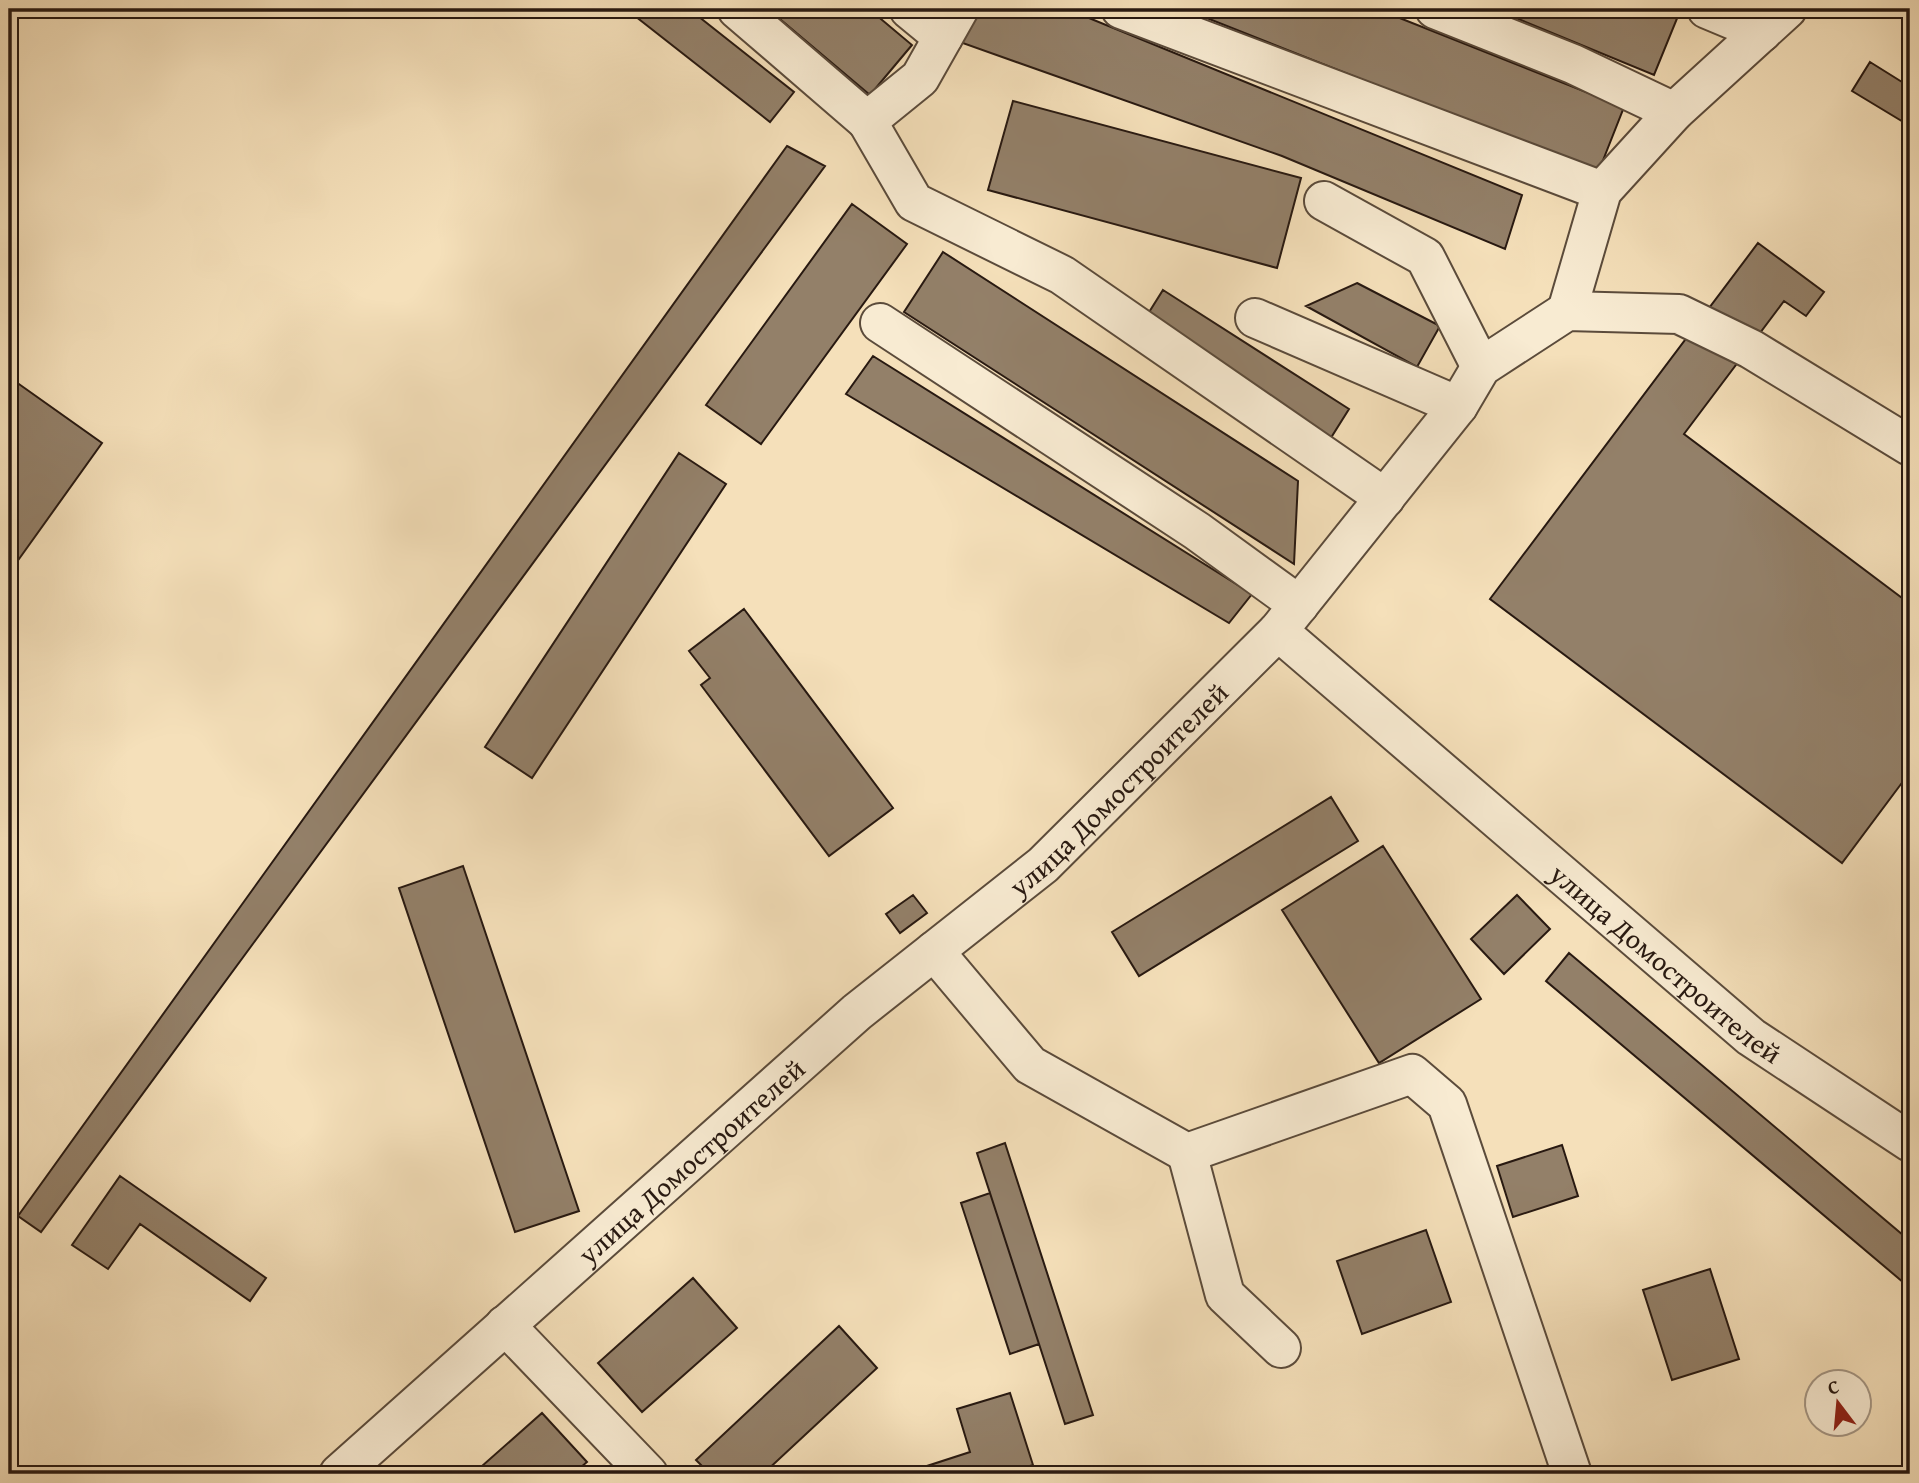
<svg xmlns="http://www.w3.org/2000/svg" width="1919" height="1483" viewBox="0 0 1919 1483" font-family="'Gentium Book Plus',serif">
<style>
.building{fill:#938069;stroke:#281911;stroke-width:2}
.lines{fill:none;stroke-linecap:round;stroke-linejoin:round}
.minor-casing{stroke:#5b4b3b;stroke-width:42}
.minor{stroke:#f8ebd2;stroke-width:38}
.labels{text-anchor:middle;dominant-baseline:central;stroke-width:5;stroke-linejoin:round;paint-order:stroke}
.street-label{font-size:28px;fill:#281911;stroke:#f8ebd2}
</style>
<rect width="100%" height="100%" fill="#f5e0ba"/>
<filter id="stains"><feTurbulence type="fractalNoise" baseFrequency=".00286" numOctaves="4"/><feColorMatrix values="0 0 0 0 .2 0 0 0 0 .09 0 0 0 0 .02 0 0 0 .5 -.17"/></filter>
<radialGradient id="worn" r=".72"><stop offset=".6" stop-color="#630" stop-opacity="0"/><stop offset="1" stop-color="#630" stop-opacity=".3"/></radialGradient>
<path class="building" d="M626,9h63l105,83 -24,30z
M768,9h101l43,36 -42,50z
M974,9h93l455,186 -17,54 -223,-93 -325,-115z
M1184,9h193l247,98 -26,66z
M1494,9h166l18,7 -24,59z
M1870,62l40,25v39l-58,-35z
M1013,101l288,77 -24,90 -289,-78z
M787,146l38,20 -784,1066 -23,-16z
M852,204l55,40 -146,200 -55,-39z
M1758,243l66,49 -18,24 -22,-15 -100,133 226,170v168l-68,91 -352,-264z
M943,252l355,229 -4,83 -390,-252z
M1357,283l83,43 -23,41 -111,-61z
M1163,290l186,119 -22,35 -186,-119z
M873,356l379,238 -23,29 -383,-229z
M9,377l93,66 -93,130z
M679,453l47,31 -194,294 -47,-31z
M744,609l149,199 -64,48 -128,-171 9,-7 -21,-27z
M1331,797l27,44 -219,135 -27,-44z
M1383,846l98,153 -102,64 -97,-153z
M463,866l116,345 -64,21 -116,-344z
M913,895l14,18 -27,20 -14,-19z
M1517,895l33,34 -46,45 -33,-35z
M1569,953l341,288v47l-364,-307z
M1005,1143l88,272 -28,9 -88,-271z
M1562,1145l16,51 -65,21 -16,-51z
M120,1176l146,102 -16,23 -110,-77 -32,45 -36,-24z
M990,1193l49,151 -29,10 -49,-151z
M1426,1230l25,72 -89,32 -25,-73z
M1710,1269l29,90 -67,21 -29,-90z
M693,1278l44,50 -95,84 -44,-49z
M839,1326l38,42 -114,106h-53l-14,-14z
M1010,1393l23,72 -29,9h-74l-3,-8 43,-14 -13,-43z
M542,1413l45,49 -14,12h-100z
M927,1466l3,8h-31z"/>
<g class="lines">
<g class="minor-casing">
<g id="minor">
<path d="M737,9l130,112 53,-43 39,-69"/>
<path d="M909,9l34,28"/>
<path d="M1121,9l481,182"/>
<path d="M1435,9l138,55 101,48"/>
<path d="M1707,9l55,23"/>
<path d="M867,121l47,81 148,73 323,223"/>
<path d="M1324,201l101,56 56,110"/>
<path d="M1567,311l35,-120 72,-79 113,-103"/>
<path d="M1255,318l203,88"/>
<path d="M880,323l317,208 102,74"/>
<path id="s1" d="M1278,631l473,406 159,105"/>
<path d="M934,951l96,114 157,88 225,-79 35,30 125,370"/>
<path d="M1187,1153l38,142 56,53"/>
<path d="M505,1325l143,149"/>
<path id="s2" d="M339,1474l518,-462 186,-147 235,-234 180,-225 23,-39 86,-56 112,3 72,35 159,97"/>
</g>
</g>
<use href="#minor" class="minor"/>
</g>
<g class="labels">
<g class="street-label">
<text stroke="none"><textPath href="#s2" startOffset="1038">улица Домостроителей</textPath></text>
<text stroke="none"><textPath href="#s1" startOffset="511">улица Домостроителей</textPath></text>
<text stroke="none"><textPath href="#s2" startOffset="471">улица Домостроителей</textPath></text>
</g>
</g>
<rect width="1919" height="1483" fill="none" stroke="#f5e0ba" stroke-width="35"/>
<rect x="10" y="10" width="1898" height="1462" fill="none" stroke="#281911" stroke-width="3.5"/>
<rect x="18" y="18" width="1884" height="1448" fill="none" stroke="#281911" stroke-width="2"/>
<g transform="translate(1838 1403) rotate(344)"><circle r="33" fill="#f8ebd2" stroke="#a59785" stroke-width="2"/>
<path d="M0-5L12 26L0 18L-12 26Z" fill="#8f2418"/>
<text y="-10" font-size="19" font-weight="bold" text-anchor="middle" fill="#281911">С</text>
</g>
<rect width="100%" height="100%" filter="url(#stains)"/>
<rect width="100%" height="100%" fill="url(#worn)"/>
</svg>
